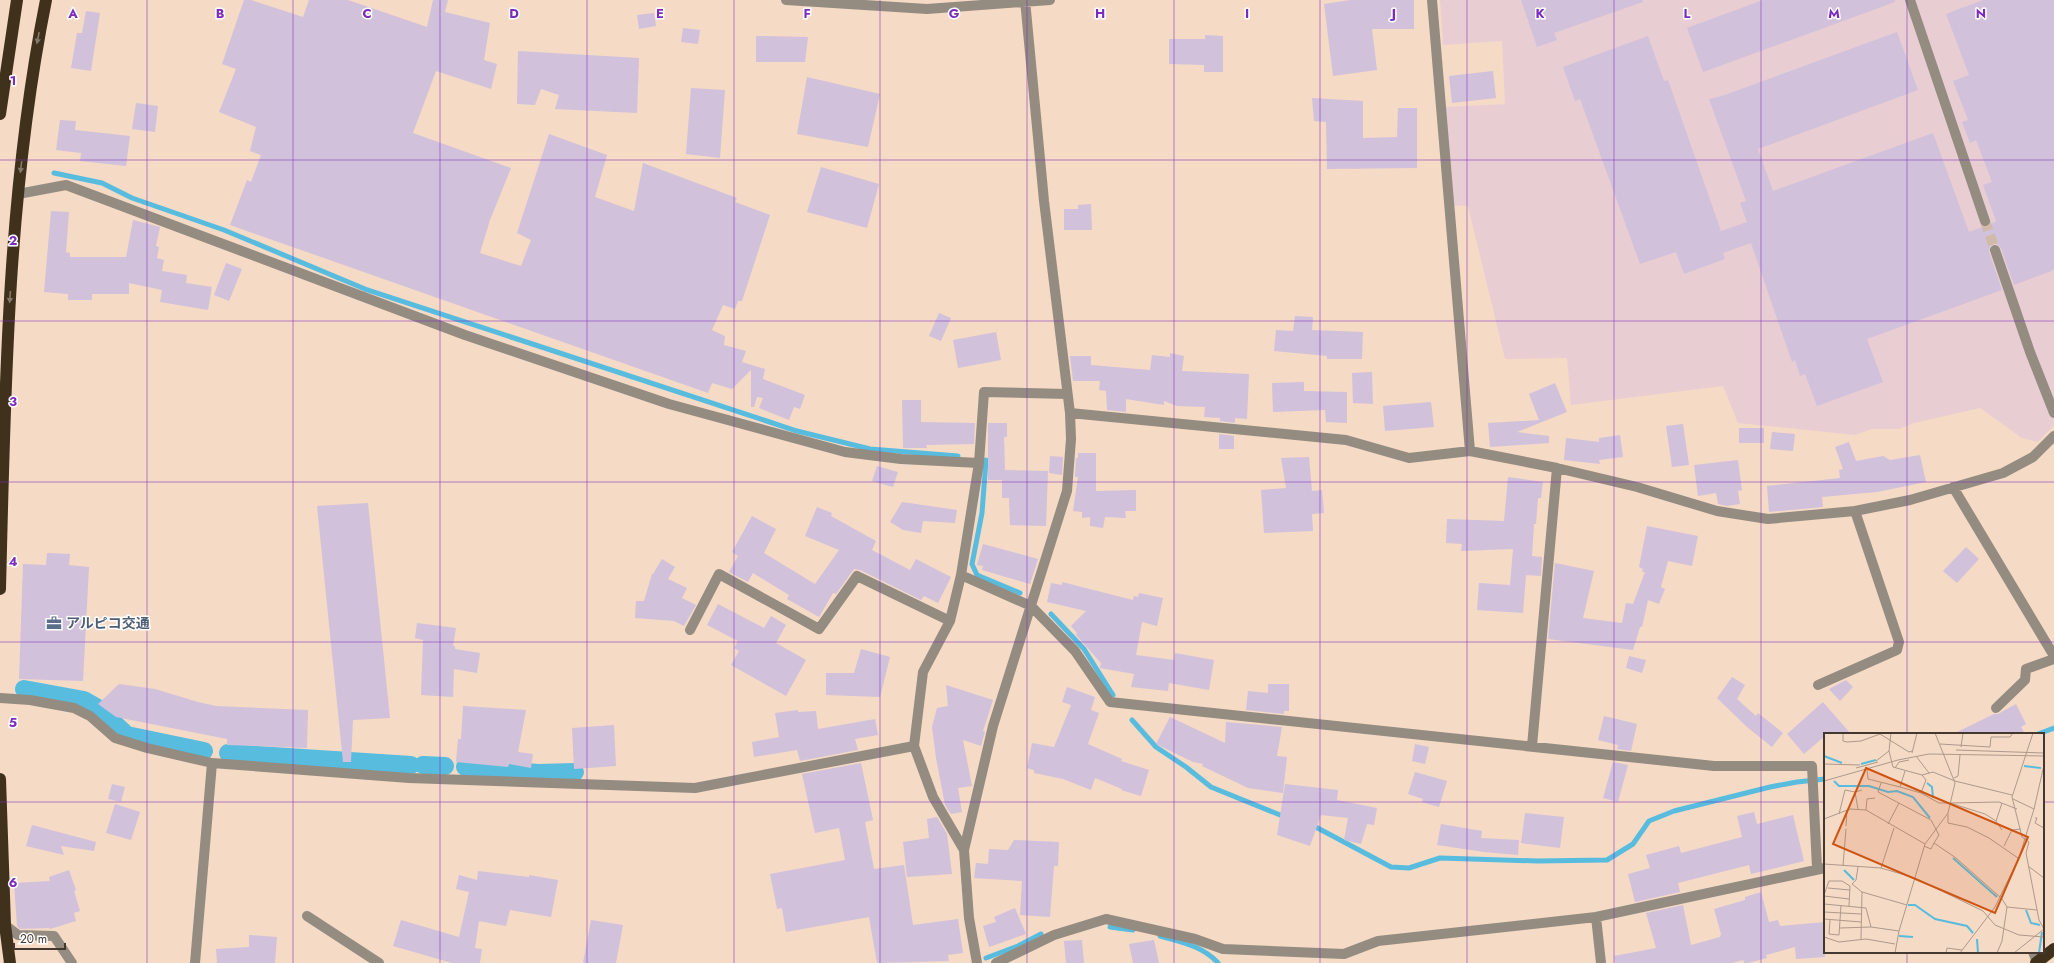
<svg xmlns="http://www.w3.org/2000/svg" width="2054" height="963" viewBox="0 0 2054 963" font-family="Jost,'Noto Sans JP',sans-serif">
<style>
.industrial{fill:#e8ced2}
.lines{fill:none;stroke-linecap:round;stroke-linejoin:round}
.stream{stroke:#58bcdf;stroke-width:5}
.canal{stroke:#58bcdf;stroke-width:18}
.building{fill:#d1c1db}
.minor-tunnel{stroke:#d1baa8;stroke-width:10;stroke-dasharray:10 5;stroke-linecap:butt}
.minor{stroke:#948c81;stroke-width:10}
.highway{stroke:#40311c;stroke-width:12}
.oneway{fill:#83796b}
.grid{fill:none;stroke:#7b2cbf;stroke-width:1;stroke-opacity:0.55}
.labels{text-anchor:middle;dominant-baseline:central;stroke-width:3;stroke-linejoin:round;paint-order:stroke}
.service-label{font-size:14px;font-weight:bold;fill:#4e5e75;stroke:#fff;text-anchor:start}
.inset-river{fill:none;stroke:#58bcdf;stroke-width:2}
.inset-road{fill:none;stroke:#ae998a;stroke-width:1}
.view{fill:#cf5411;fill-opacity:0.15;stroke:#cf5411;stroke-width:2}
.inset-edge{fill:none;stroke:#433830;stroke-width:2}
.grid-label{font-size:13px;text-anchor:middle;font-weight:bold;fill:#7b2cbf;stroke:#fff;stroke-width:3;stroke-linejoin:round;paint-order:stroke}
</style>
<rect width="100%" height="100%" fill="#f5dac6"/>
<path class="industrial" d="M1440,0h614v425l-16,17 -16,-4 -42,-30 -66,15 -15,6h-27l-17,6 -117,-12 -15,-37 -152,19 -4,-47 -62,1 -37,-153 -17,-1 -5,-98 59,-3 -3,-63 -59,4z"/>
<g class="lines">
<path class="stream" d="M54,173l48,10 30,15 92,32 141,59 432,142 73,18 88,7
M986,460l-4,53 -10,51 5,11 43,18
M1051,614l33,35 29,46
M1132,720l24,27 30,20 25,20 74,30
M2038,734l16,-6
M1312,825l79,42 18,1 31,-10 98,3 69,-1 26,-16 16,-23 25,-10 96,-24 27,-5 28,-3
M1110,927l23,3
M1160,936c21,6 43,10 58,27
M986,958l32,-12 23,-12"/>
<path class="canal" d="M24,689l60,11 14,8 29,27 77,16
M228,753l183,12
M423,765l22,1
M465,767l73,6 37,-1"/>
</g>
<path class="building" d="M244,0h7l52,17 6,-17h39l79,27 6,-27h15l-3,12 45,11 -6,37 13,4 -6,25 -55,-18 -23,62 98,35 -21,52 -10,33 41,13 10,-26 -14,-7 32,-99 58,21 -12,42 39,14 9,-48 94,35 -2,4 35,13 -28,86h-4l-3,8 -12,-4 -11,25 13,6 -1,9 22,6 -4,11 23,7 -2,10 42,16 -5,14 -6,-2 -5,13 -30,-12 4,-10 -6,-1 -3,10h-3v-37l-19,19 -20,-6 -4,10 -478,-168 17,-45 4,2 10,-27 -11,-4 6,-24 -37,-15 17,-43 -14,-5z
M1350,0h64v29h-42l5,41 -44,6 -9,-72z
M1521,0h121l1,2 -89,31 3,7 -20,7z
M1763,0h132v2l-192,70 -16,-44z
M1983,0h71v270l-40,15 -13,-37 -4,-4h-4l-3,2 -1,6 13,38 -135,49 16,43 -66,24 -12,-32 -5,2 -5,-16 -3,2 -41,-119 -28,10 2,6 -41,15 -8,-22 -36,12 -60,-165 -5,2 -12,-34 85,-31 16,45 4,-1 53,151 26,-9 -7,-19 6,-2 -37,-102 13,-3 175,-64 21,58 -160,59 15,42 160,-58 36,99 13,-5h5l9,-6 -13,-36 9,-3 -16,-42 -6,3 -8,-21 6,-2 -15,-39 16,-6 -23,-61z
M86,11l14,2 -9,58 -20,-3 6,-35h5z
M654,13l2,13 -17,3 -2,-14z
M683,28l17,2 -2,14 -17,-2z
M1205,35l18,1v36h-19v-7l-35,-1v-25h36z
M756,36l52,1 -3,25h-49z
M518,51l121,7 -2,55 -82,-4 4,-14 -18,-6 -6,16 -18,-1z
M1493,71l3,27 -44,5 -3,-27z
M807,77l73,17 -12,53 -71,-13z
M691,88l34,2 -5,68 -34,-4z
M1312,98l51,3v37l34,-1 1,-29h19v60l-90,1 -1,-47 -12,-1z
M136,103l22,3 -3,26 -23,-3z
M60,120l16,1 -1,9 55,6 -4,30 -46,-5 1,-8 -25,-3z
M821,167l58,17 -12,44 -60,-16z
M1091,204l1,26h-28v-21h14v-4z
M51,211l18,1 -3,40 4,1v4h56l7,-37 27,7 -4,19 3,1 -2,11 7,2 -2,11 25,4 -1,8 26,4 -4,23 -48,-8 2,-12 -33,-7v11h-37v6h-24v-6l-24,-2z
M226,263l16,6 -13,32 -15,-6z
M939,313l12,5 -10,23 -12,-5z
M1295,316l18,1 -1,13 51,2 -1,27h-35v-3l-53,-5 2,-21 17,1z
M996,332l5,28 -43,8 -5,-28z
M1170,353l14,3 -2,15 67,3 -2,45 -12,-1v5l-15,-2v-3l-16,-1 1,-10 -28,-1 -13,-5v4l-38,-6v13l-19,-2 -1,-19 -7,-1 1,-9h-27l-3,-25h21v9l59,5 2,-15 18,2z
M1372,372l1,32 -20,-1 -1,-30z
M1304,382v9l43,1v31l-21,-1 -1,-12 -52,2 -1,-29z
M1555,383l12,29 -50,20 32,4v7l-59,4 -2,-24 51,-3 -10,-26z
M902,400h19v22l54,1 -1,21 -48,1 1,3h-24z
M1431,402l3,25 -49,4 -2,-25z
M988,423h19v14h-3l1,33 43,1 -2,55 -36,-1 -1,-27h-7v-18h-14z
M1683,424l6,41 -17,2 -6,-41z
M1739,428h25v15h-25z
M1772,432l23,2 -2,17 -23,-2z
M1219,434l15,2v13h-15z
M1620,435l3,22 -24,3 1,4 -36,-4 2,-22 33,4v-4z
M1849,442l7,19 27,-5 7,4 30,-5 6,27 -49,10 -55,5 1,10 -54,5 -2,-26 73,-8 -1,-8 4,-1 -8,-22z
M1078,453h18v38l40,-1v21h-11l1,7 -21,-1 -2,11 -13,-2v-9l-8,1v-6l-9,-1 5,-34h-3l1,-19h2z
M1050,456l13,1 -1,18 -13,-2z
M1309,457l3,34 10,-1 2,23 -12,1 1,17 -49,2 -3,-43 25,-2 -5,-30z
M1738,460l4,30 -4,1 2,13 -13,2 -9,-2 -2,-11 -18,3 -4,-31z
M877,466l21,6 -5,15 -21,-6z
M1508,477l35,5 -2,16h-3l-2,26h-2l-2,32 10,1 -1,19 -15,-1 -3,38 -46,-3 2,-27 31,2 3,-36 -52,2 1,-7 -16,-1 1,-24 57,2z
M902,502l55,8 -2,13 -32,-2 -2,12 -18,-3 -13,-8z
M368,503l22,215 -37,2 -2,42h-8l-26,-256z
M817,507l15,6 -1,3 45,25 -4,9 38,20 6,-11 35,18 -13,26 -14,-7 -3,4 -61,-30 -6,-1 -18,25 -3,-1 -14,24 -32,-18 2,-4 -36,-22 -5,9 -19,-10 9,-16 -6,-4 20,-36 24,13 -12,24 51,31 24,-34 -34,-14z
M1647,526l51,10 -6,30 -24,-5 -7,26 4,2 -6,15 -11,-4 -6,27h-2l-7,23 -85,-11 7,-76 39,8 -11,47 39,5 4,-20 7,1 12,-32h-3l1,-3 -4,-2z
M983,544l55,15 -8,25 -48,-14 1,-4 -6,-1z
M1966,547l13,12 -22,24 -14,-12z
M47,553l23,1 -1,11 20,2 -6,114 -64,-2 4,-115 23,1z
M662,559l13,8 -7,12 19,9 -5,10 14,7 -12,21 -10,-5 -39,-3 1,-17h8l8,-27h1z
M1062,582l71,18 1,-4 4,1 1,-4 24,5 -6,28 -15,-4 -6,33 38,5 1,-7 39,7 -5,30 -40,-7 -1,8 -37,-4 3,-13 -34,-6 1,-5 -25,-28 1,-2 -6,-7 15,-15 -39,-9 4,-19 11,2z
M718,604l46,24 7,-12 15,9 -10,18 30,17 -20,36 -55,-31 8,-14 -5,-3 4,-7 -31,-16z
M417,623l39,5 -3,18h2v3l25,4 -3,20 -23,-4 -1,28 -32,-2 2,-55 -8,-2z
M861,649l29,8 -10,40 -54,-2v-22h28z
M1629,656l17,4 -4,13 -16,-5z
M1732,677l13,8 -8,14 19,17 2,-3 25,20 -11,14 -25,-20 -30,-29z
M1846,680l7,7 -13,14 -11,-12z
M119,684l36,5 43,13 18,4 92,4 -1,38 -80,-3v-6l-111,-22 -18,-13z
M1268,684h21v27h-5v3l-38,-4 2,-19 20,2z
M946,685l47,15 -10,31 2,1 -4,14 -18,-6 9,46 -14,2 4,24 -11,2 -6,-9 -9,-47 -4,-31 5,-19 11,-2z
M1067,687l28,10 -4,13 8,3 -11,31 34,15 -1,2 28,9 -8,26 -20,-6 1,-1 -27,-11 -4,12 -28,-11 -29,-6v-3l-7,-2 5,-25 22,4 17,-42 -9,-3z
M1823,702l28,32h-26v2l-21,18 -17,-20z
M2016,704l10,20 -5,3 4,7h-72l41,-20h4z
M463,706l63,4 -8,42 15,2 -2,14 -22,-4 -1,3 -52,-5 2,-23h3z
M798,710v2l18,-1 2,18 57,-10 3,16 -23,4 3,11 -58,11 -3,-11 -43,7 -2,-15 27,-5 -4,-24z
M1604,716l33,8 -6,27 -14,-2 1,-4 -20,-5z
M1170,717l55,26 1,-21 56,5 -5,29 10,1 -4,36 -35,-5 -46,-22 1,-2 -10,-2 -37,-18z
M614,725l2,41 -42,3 -2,-41z
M1415,744l14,3 -4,17 -13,-3z
M1613,762l15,3 -10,37 -15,-4z
M861,763l12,57 -8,2 9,47 30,-4 9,60 45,-6 5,34 -15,2 1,6 -72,2 -8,-46 -83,15 -4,-24 -5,1 -7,-35 75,-14 -6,-32 -24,5 -13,-59z
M1415,772l32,9 -8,26 -17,-5 1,-3 -15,-5z
M112,784l13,3 -4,15 -13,-3z
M1285,784l53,6 -1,10 40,8 -3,17 -7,-1 -6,20 -17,-4 4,-22 -27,-3 -11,31 -33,-11z
M115,804l25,8 -9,28 -25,-7z
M1754,812l3,12 36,-9 11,46 -53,13 -2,-9 -71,18 2,9 -45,10 -7,-28 22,-6 -4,-13 33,-9 2,7 61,-16 -5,-21z
M1525,813l39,4 -4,31 -39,-5z
M937,817l10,17 5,40 -45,3 -4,-35 26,-4 -2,-19z
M1441,824l41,7 -1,7 38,2 -1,15 -34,-3 -47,-7z
M32,825l64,17 -2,9 -33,-5 3,9 -38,-9z
M1014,840l45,2 -1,24h-4l-4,51 -30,-2 2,-34 -48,-3 2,-15 12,1 1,-15 19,1z
M69,870l7,20 -2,1 6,20 -6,2 2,8 -26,8 -1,-1 -29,1 -3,-3 -3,-43 36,-2 -1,-4z
M478,871l51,6v-2l29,5 -7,37 -41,-7 -4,16 -27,-5 -4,27 7,1 -2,14h-28l-59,-17 8,-26 58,17 10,-45 -13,-3 3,-14 18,5z
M1761,892l8,30 9,-2 2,6 45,-4v35l-29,2 -1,-12 -29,8 1,3 -19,5h-4l-1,-3 -11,3h-117l-1,-7 42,-8 -10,-35 37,-8 8,40 29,-8 1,-3 -7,-25 31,-9v-3z
M1015,908l11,26 -37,13 -6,-21 13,-4 -2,-5z
M591,920l32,5 -7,38h-33z
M249,935l28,2 -2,26h-58l-1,-14 33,-2z
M1082,940l2,23h-18l-2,-22z
M1154,940l5,23h-26l-4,-19z"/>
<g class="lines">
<path class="minor-tunnel" d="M1985,221l10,29"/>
<path class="minor" d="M786,0l141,9 123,-9
M1432,0l38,451
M1910,0l75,221
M18,194l48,-9 399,150 204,69 176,48 56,7 78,4 -18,112 70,31 44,45 35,51 604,64h98l5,102
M1995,250l35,102 24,61
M1070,413l276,27 63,18 61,-7 87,17 80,19 80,24 51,8 87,-8 55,-11 93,-27 30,-16 21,-21
M979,463l5,-71 83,2
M1953,487l101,169
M950,621l-27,51 -9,74 19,51 31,53
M690,630l29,-56 100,55 38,-53 93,45 11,-46
M1818,685l79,-35 2,-8 -44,-131
M0,698l30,2 44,8 16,8 25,22 32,10 65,15 197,15 286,10 219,-42
M1996,708l29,-28 1,-11 28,-10
M1532,746l25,-278
M307,916l72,47
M0,924l5,1 13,10 36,1 18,27
M2033,952l4,10
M195,963l17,-200
M977,963l-8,-45 -5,-68 29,-124 74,-235 4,-52 -1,-26 -26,-212 -19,-201
M996,963l58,-28 52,-16 89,20 28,10 121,5 34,-13 218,-24
M1601,963l-5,-46 229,-49"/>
<path class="highway" d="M0,114l17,-114
M0,589c5,-197 7,-395 46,-589
M0,779l5,146 5,38
M2036,963l18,-14"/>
</g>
<defs><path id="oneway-solid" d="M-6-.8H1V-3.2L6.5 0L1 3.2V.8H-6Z"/></defs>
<g class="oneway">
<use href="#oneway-solid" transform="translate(38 38) rotate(101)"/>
<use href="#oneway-solid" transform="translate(21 167) rotate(97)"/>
<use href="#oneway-solid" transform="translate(10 297) rotate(94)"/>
</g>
<path class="grid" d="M147,0v963M293,0v963M440,0v963M587,0v963M734,0v963M880,0v963M1027,0v963M1174,0v963M1320,0v963M1467,0v963M1614,0v963M1761,0v963M1907,0v734M0,160h2054M0,321h2054M0,482h2054M0,642h2054M0,802h1825M2043,802h11M1907,952v11"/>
<defs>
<g id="office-bare" transform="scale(1.2)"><path d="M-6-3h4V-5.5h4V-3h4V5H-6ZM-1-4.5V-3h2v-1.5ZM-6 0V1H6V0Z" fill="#5c6f8a" stroke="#fff" stroke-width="2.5" paint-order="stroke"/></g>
</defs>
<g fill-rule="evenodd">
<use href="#office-bare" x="54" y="623"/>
</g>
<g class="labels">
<g class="service-label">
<text x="66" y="623">アルピコ交通</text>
</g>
</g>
<g transform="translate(1824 733)">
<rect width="220" height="220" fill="#f5dac6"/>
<path class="inset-river" d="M0,23l18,7M37,31l15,-4M200,33l17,2M10,48l5,5h30l19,6 9,-1 16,6 17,21M103,50l5,4 1,11M129,125l44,39M20,137l10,10M84,172h7l20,14 32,7 6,7M202,177l5,13 9,2M75,203l14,1M153,206l1,14M215,220l3,-21"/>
<path class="inset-road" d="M19,0v8l4,1 14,-1 19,-7M67,0l-2,18 4,16 29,8 11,-3 22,9 57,14M209,0l-21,64 10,40 7,5 -3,11 13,67 5,9M56,1l29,18 3,-1M116,11l50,3M137,14l2,-14M166,14l1,-10h19l3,-4M132,17l88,3M88,20l5,-20M92,23l13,17M52,28l13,-10M0,31l36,1M32,35l22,-6M71,35l4,-6 10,-2M43,36l1,10 32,8 5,-16M130,45l4,-2 2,-21M0,48l74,-21 31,-6 115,2M57,50l-3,9 53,28 8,15 -5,8 22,15 44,39M76,54l21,6 18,10h11l35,11 11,7 6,9M97,60l5,-13 -4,-5M189,66l21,10M127,70l48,-1 18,7M34,76l-3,-17 7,-2M42,77l1,-11 8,-1M15,81l6,-24 10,2M124,81v9l19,4 22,11 29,20M211,85h2l-2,5 9,5M0,86l26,-10 16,1 59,34M172,88l6,-18M64,91l11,-21M22,93l1,-16M100,113l7,3 3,-6M180,113l8,-16 9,-1M0,131l57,4 34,10 68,33 12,14 24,10 25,2M19,133l3,-37M204,133l16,12M34,134l-2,13 -4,4 10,8 -1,47M57,135l13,-40M4,155l22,2M38,159l45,13M0,162l5,-14h13l8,5 -1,20M0,163l25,3M0,171l42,4 5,19M183,174l30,3M0,179l37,2M0,186l37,3M6,187l-1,14 10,1 2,-30M16,195l31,-1 28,4M0,204l15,5 27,-3 29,5M71,220l4,-22 26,-87 23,-31 7,-30 -20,-50M122,220l1,-5 15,2M136,220l35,-46 24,-49 15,-49 10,-44M173,220l5,-12 5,-34 -5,-8M190,220l30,-24"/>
<path class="view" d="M42,35l162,69 -33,76 -162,-69z"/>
<rect width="220" height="220" class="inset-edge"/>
</g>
<g class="grid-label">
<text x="73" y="18">A</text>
<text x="220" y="18">B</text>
<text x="367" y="18">C</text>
<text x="514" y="18">D</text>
<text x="660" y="18">E</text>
<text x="807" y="18">F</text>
<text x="954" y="18">G</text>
<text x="1100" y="18">H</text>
<text x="1247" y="18">I</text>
<text x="1394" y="18">J</text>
<text x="1540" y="18">K</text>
<text x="1687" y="18">L</text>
<text x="1834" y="18">M</text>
<text x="1981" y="18">N</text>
<text x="13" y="85">1</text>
<text x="13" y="245">2</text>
<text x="13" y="406">3</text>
<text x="13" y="566">4</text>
<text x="13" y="727">5</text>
<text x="13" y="887">6</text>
</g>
<path d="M14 943v6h51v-6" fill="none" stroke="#433830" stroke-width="2"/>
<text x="20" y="943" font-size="12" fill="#433830" stroke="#ffffff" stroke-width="3" paint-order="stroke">20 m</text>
</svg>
